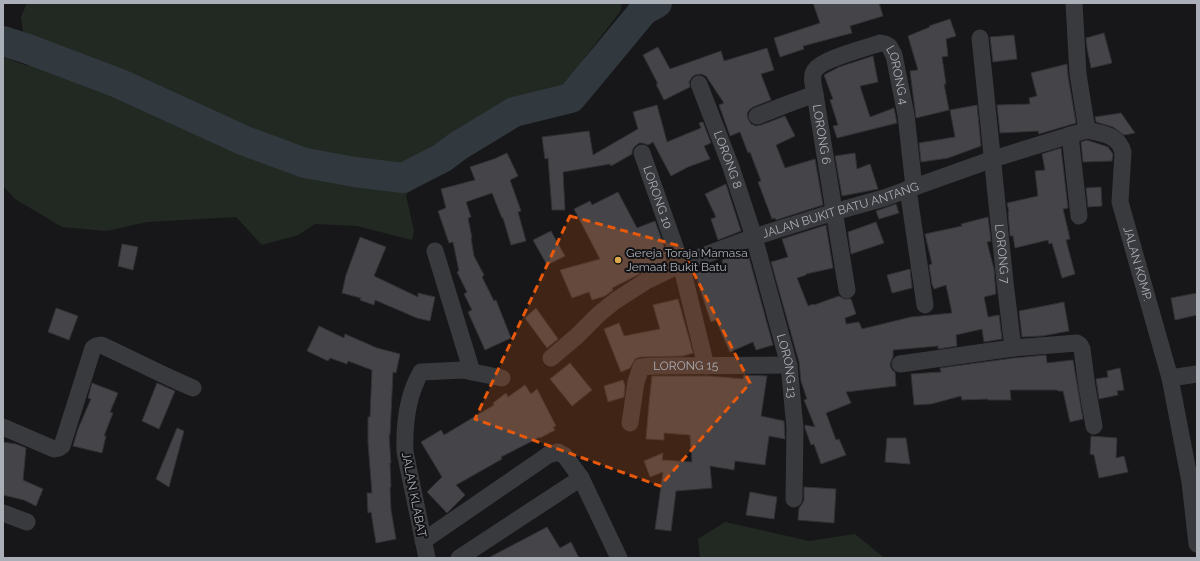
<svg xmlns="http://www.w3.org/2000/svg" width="1200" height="561" viewBox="0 0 1200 561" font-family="Raleway,sans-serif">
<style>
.green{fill:#222923}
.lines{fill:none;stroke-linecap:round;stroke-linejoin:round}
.river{stroke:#31383e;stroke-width:30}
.building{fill:#454549;stroke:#323235}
.minor{stroke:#393a3e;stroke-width:17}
.marked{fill:#e8590c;fill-opacity:0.2;stroke:#e8590c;stroke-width:3;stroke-dasharray:8 5;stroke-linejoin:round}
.poi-dot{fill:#dca84c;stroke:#121214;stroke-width:1.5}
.labels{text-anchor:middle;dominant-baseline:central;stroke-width:4;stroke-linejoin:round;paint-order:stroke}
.street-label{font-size:12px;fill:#abafb7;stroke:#121214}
.poi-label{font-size:12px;fill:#abafb7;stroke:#121214;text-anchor:start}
</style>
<rect width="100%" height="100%" fill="#171719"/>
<path class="green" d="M27,3h595l-2,9 -34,44 -22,35 -57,17 -101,87 8,36 -2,9 -55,-14 -42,-2 -17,11 -36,10 -26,-28 -89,5 -40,9 -45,-4 -47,-28 -12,-13v-129l25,9 -7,-49z
M725,522l84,19 46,-7 27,22 -1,2h-51l-2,-1v1h-128l-2,-19z"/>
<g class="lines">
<path class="river" d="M3,41l25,8 90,34 127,58 60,22 50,9 48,6 39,-20 16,-12 56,-34 57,-14 73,-88 13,-7"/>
</g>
<path class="building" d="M813,3h66l4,13 -33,10 2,7 -49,13 1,3 -24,8 -6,-19 46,-15z
M950,19l6,17 -10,3 2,17 -6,1 4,27h-2l5,26 -33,8 -6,-47 8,-1 -10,-34 22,-9 -1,-1z
M1104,33l8,30 -21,5 -4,-20 -1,-10z
M1014,35l3,24 -24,3 -3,-25z
M658,47l12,22 51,-18 3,10 43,-13 7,22 -13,4 10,26 -18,7 -4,3 -2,4 1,5 3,5 5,2 5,-1 24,-9 10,20 -19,9 9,23 30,-9 8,46 -47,15 -1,-2 -3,1 -14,-37 3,-1 -11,-29 -2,1 -8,-21 -10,4 -11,-31 5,-2 -18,-27 -5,-2 -6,1 -3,2 -3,5 1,5 -26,13 -8,-16h2l-15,-29z
M873,56l5,26 -18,4 10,31 24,-9 3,15 -60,15 -4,-12 5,-1 -8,-25 3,-1 -9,-24 15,-8z
M1067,64l1,12 8,47 -37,11 -1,-3 -38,2 -3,-28 33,-1 -1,-6 8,-2 -6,-23z
M657,105l10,37 34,-14 -2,-5 4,-1 8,21 -7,3 6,13 -22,8 -17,9 -18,-34 -5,3 -5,-2h-4l-5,4 -2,4v3l-21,12 -1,-2 -47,8 2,38h-13l-4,-52 -3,1 -3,-22 47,-6 4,24 45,-26 -5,-17z
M977,105l4,41 -33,12 -27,4 -2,-19 36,-6 -5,-27z
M1121,113l14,20 -11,2 -11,-8 -17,-5 -1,-5z
M1087,140l21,7 5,7 -1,7 -29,1 -2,-20z
M1061,148l7,60 -5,1 7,30 -4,1 9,34 -13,4 -10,-35 -3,1 -1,-4 -33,8 -2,-12h-3l-2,-24h1l-2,-9 31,-7 -3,-25 10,-1 -3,-16z
M507,153l11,23 -8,4 11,31 -3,1 8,29 -15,4 -8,-27h-1l-10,-25 -26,9 5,15 -3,1 4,20h-1l3,18 10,19 -2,2 12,24 2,-1 15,38 -26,12 -17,-38 4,-2 -8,-16 3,-2 -10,-20 2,-1 -6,-29 -4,1 -11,-32 8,-3 -5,-19 34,-9 -5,-13 24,-8z
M855,153l2,16 13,-5 8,25 -36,7 -7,-40z
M726,184l15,47 -23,9 -7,-21 5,-2 -11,-23z
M1101,187l1,19 -14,1 -2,-19z
M618,192l19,36 18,-7 12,33h-2l2,6 -55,28 1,2 -8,6 -13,4 -3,-8 -17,6 -12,-28 40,-11 -26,-50 16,-8 2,4z
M896,204l3,9 -20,6 -3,-8z
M988,217l3,24 -4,1 7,27 2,25 -12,3 4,20 11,-2 3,24 -18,3 -2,-13 -26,6 1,11 -19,3v-3l-45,4v7l-2,4 -1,4 2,5 3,2 1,14 -50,6 5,11 -25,10 10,27 3,-1 7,16 -25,9 -7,-20 -3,1 -6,-17v-3l10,2 -11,-27 3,-1 -6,-18 -2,-19 -28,-100 17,-5 -6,-18 44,-14 7,43 -27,6v1l-9,3 11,28 5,-2 1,1 25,-9 5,3h7l5,15 -11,4 1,6 13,-2 3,7 49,-12 41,-4 -6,-28 -12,4 -2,-5 -3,-19 3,-1 -7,-30 37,-8 -1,-2z
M876,222l8,21 -33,11 -3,-22z
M551,231l14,25 -18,9 -14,-25z
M360,237l26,10 -12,29 44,21v-4l17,4 -5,24 -13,-3 -42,-18 -1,5 -14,-5 1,-2 -19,-5 4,-18z
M122,244l16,3 -5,23 -15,-4z
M747,250l26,95 -17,5 -3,-8 -23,10 -14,-32 -5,2 -16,-49 28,-8 -1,-5z
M910,269l2,19 -20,5 -5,-18z
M1197,293v22l-22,5 -4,-22z
M678,299l15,54 -10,3 -43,1 -5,2 -5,9 -9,4 -17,-43 15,-6 5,13 36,-7 -7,-24z
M1064,302l5,29 -27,5 -20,1 -3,-26z
M56,308l22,8 -9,24 -21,-8z
M536,308l22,31 -11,9 -22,-30z
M319,326l25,12 1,-4 32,14 23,6 -4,19 -3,-1 -3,63h-1l2,28h-1l1,24h-1l1,23 5,29 -20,4 -5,-31 -3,1 -1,-20h5l-4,-50v-26h2l2,-47 -24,-9 -1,3 -17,-6 -2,3 -21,-10z
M1046,355l1,8 26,-3 10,59 -13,3 -7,-31h-5l-1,-1h-47l1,10h-23v-1l-26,1 -1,-4 -30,8 -17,1 -3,-31 30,-2 -1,-4 74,-10z
M570,363l22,27 -20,16 -22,-27z
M1120,368l4,22 -7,1 1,4 -19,4 -3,-20 12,-2 -1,-6z
M744,375l23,1 -6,40 23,5 1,18 -16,-3 -4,29 -30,-4 -1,9 -24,-4 2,22 -36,3 -5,40 -16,-2 8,-57 -13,5 -6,-16 19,-8 -1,7 30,2 -2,-27 -26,-2v7l-18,-1 3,-35 3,-28h57l34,3z
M623,380l2,6 -1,11 -16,5 -4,-16z
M92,383l26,10 -8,19 3,1 -9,23h2l-4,17 -29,-7 5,-17 13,-30 -3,-1z
M157,383l18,8 -16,38 -17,-8z
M525,385l6,9 6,-5 19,37 -3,1 2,3 -15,8v-1l-39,20 1,2 -46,26 9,10 -18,18 -20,-21 15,-15 -21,-35 20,-12 3,5 50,-30 -1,-2 13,-10 2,4z
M177,428l7,3 -15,56 -13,-8z
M1091,436l26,2 -1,20 8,-2 4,16 -29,6 -5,-23 -4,-1z
M887,438h19l4,26 -25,-2z
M3,442l13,2 10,4 -3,32 20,9 -7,17 -12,-6 -21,-5z
M804,487l32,2 -2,34 -36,-3 1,-12 3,-4 2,-4z
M750,492l27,5 -3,22 -28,-4z
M547,527l13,21 11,-6 8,16h-91z"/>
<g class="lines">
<g class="minor">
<path id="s1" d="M1074,3l4,71 9,56c15,4 31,4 36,22l-3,50 50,176 20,104 7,62"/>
<path id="s2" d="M980,38l25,244 8,66 64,-5 3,2 2,4 5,38 7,39"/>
<path id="s3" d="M699,84l32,83 23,70 35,128 6,63 -1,71"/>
<path id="s4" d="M815,94c-1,-7 -5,-17 0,-24 7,-11 51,-22 65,-27l5,1 4,2 5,9 12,60 8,72"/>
<path id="s5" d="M757,116l28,-11 30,-11 32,196"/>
<path d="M1070,135l9,81"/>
<path id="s6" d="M642,153l39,111 25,102"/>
<path d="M908,189l17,116"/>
<path d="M435,251l37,121"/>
<path id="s7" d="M551,358l26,-22 22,-22 16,-13 31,-20 35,-17 73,-27 80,-25 50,-14 109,-39 94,-29"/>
<path d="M900,364l113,-16"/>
<path d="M1170,378l27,-4"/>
<path id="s8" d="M630,423l6,-41 5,-15 13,-1 135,-1"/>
<path d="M3,427l51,22 5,-1 3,-2 31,-98 3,-2 5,-1c31,14 61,30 92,43"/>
<path d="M3,513l24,9"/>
<path d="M423,541l118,-81 7,-5 10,-3 7,4 16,22 38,80"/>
<path d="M427,558l-22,-106c-1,-28 2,-56 16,-80l42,-2 39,8"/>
<path d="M459,558l122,-80"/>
</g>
</g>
<path class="marked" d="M570,216l110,30 70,137 -90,103 -185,-67z"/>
<circle class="poi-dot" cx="618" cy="260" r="4"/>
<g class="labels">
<g class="street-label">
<text stroke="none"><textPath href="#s4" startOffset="136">LORONG 4</textPath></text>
<text stroke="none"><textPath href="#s5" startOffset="103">LORONG 6</textPath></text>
<text stroke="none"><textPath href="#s3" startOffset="81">LORONG 8</textPath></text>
<text stroke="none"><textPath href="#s6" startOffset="47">LORONG 10</textPath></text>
<text stroke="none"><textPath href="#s7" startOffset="330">JALAN BUKIT BATU ANTANG</textPath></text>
<text stroke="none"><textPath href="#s2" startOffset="217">LORONG 7</textPath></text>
<text stroke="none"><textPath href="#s1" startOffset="287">JALAN KOMP.</textPath></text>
<text stroke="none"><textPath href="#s8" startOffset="102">LORONG 15</textPath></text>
<text stroke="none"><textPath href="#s3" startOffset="296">LORONG 13</textPath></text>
<text transform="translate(414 495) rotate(79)">JALAN KLABAT</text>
</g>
<g class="poi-label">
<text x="626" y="253">Gereja Toraja Mamasa<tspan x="626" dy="14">Jemaat Bukit Batu</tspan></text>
</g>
</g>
<rect width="1200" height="561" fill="none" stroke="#abafb7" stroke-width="8"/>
</svg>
